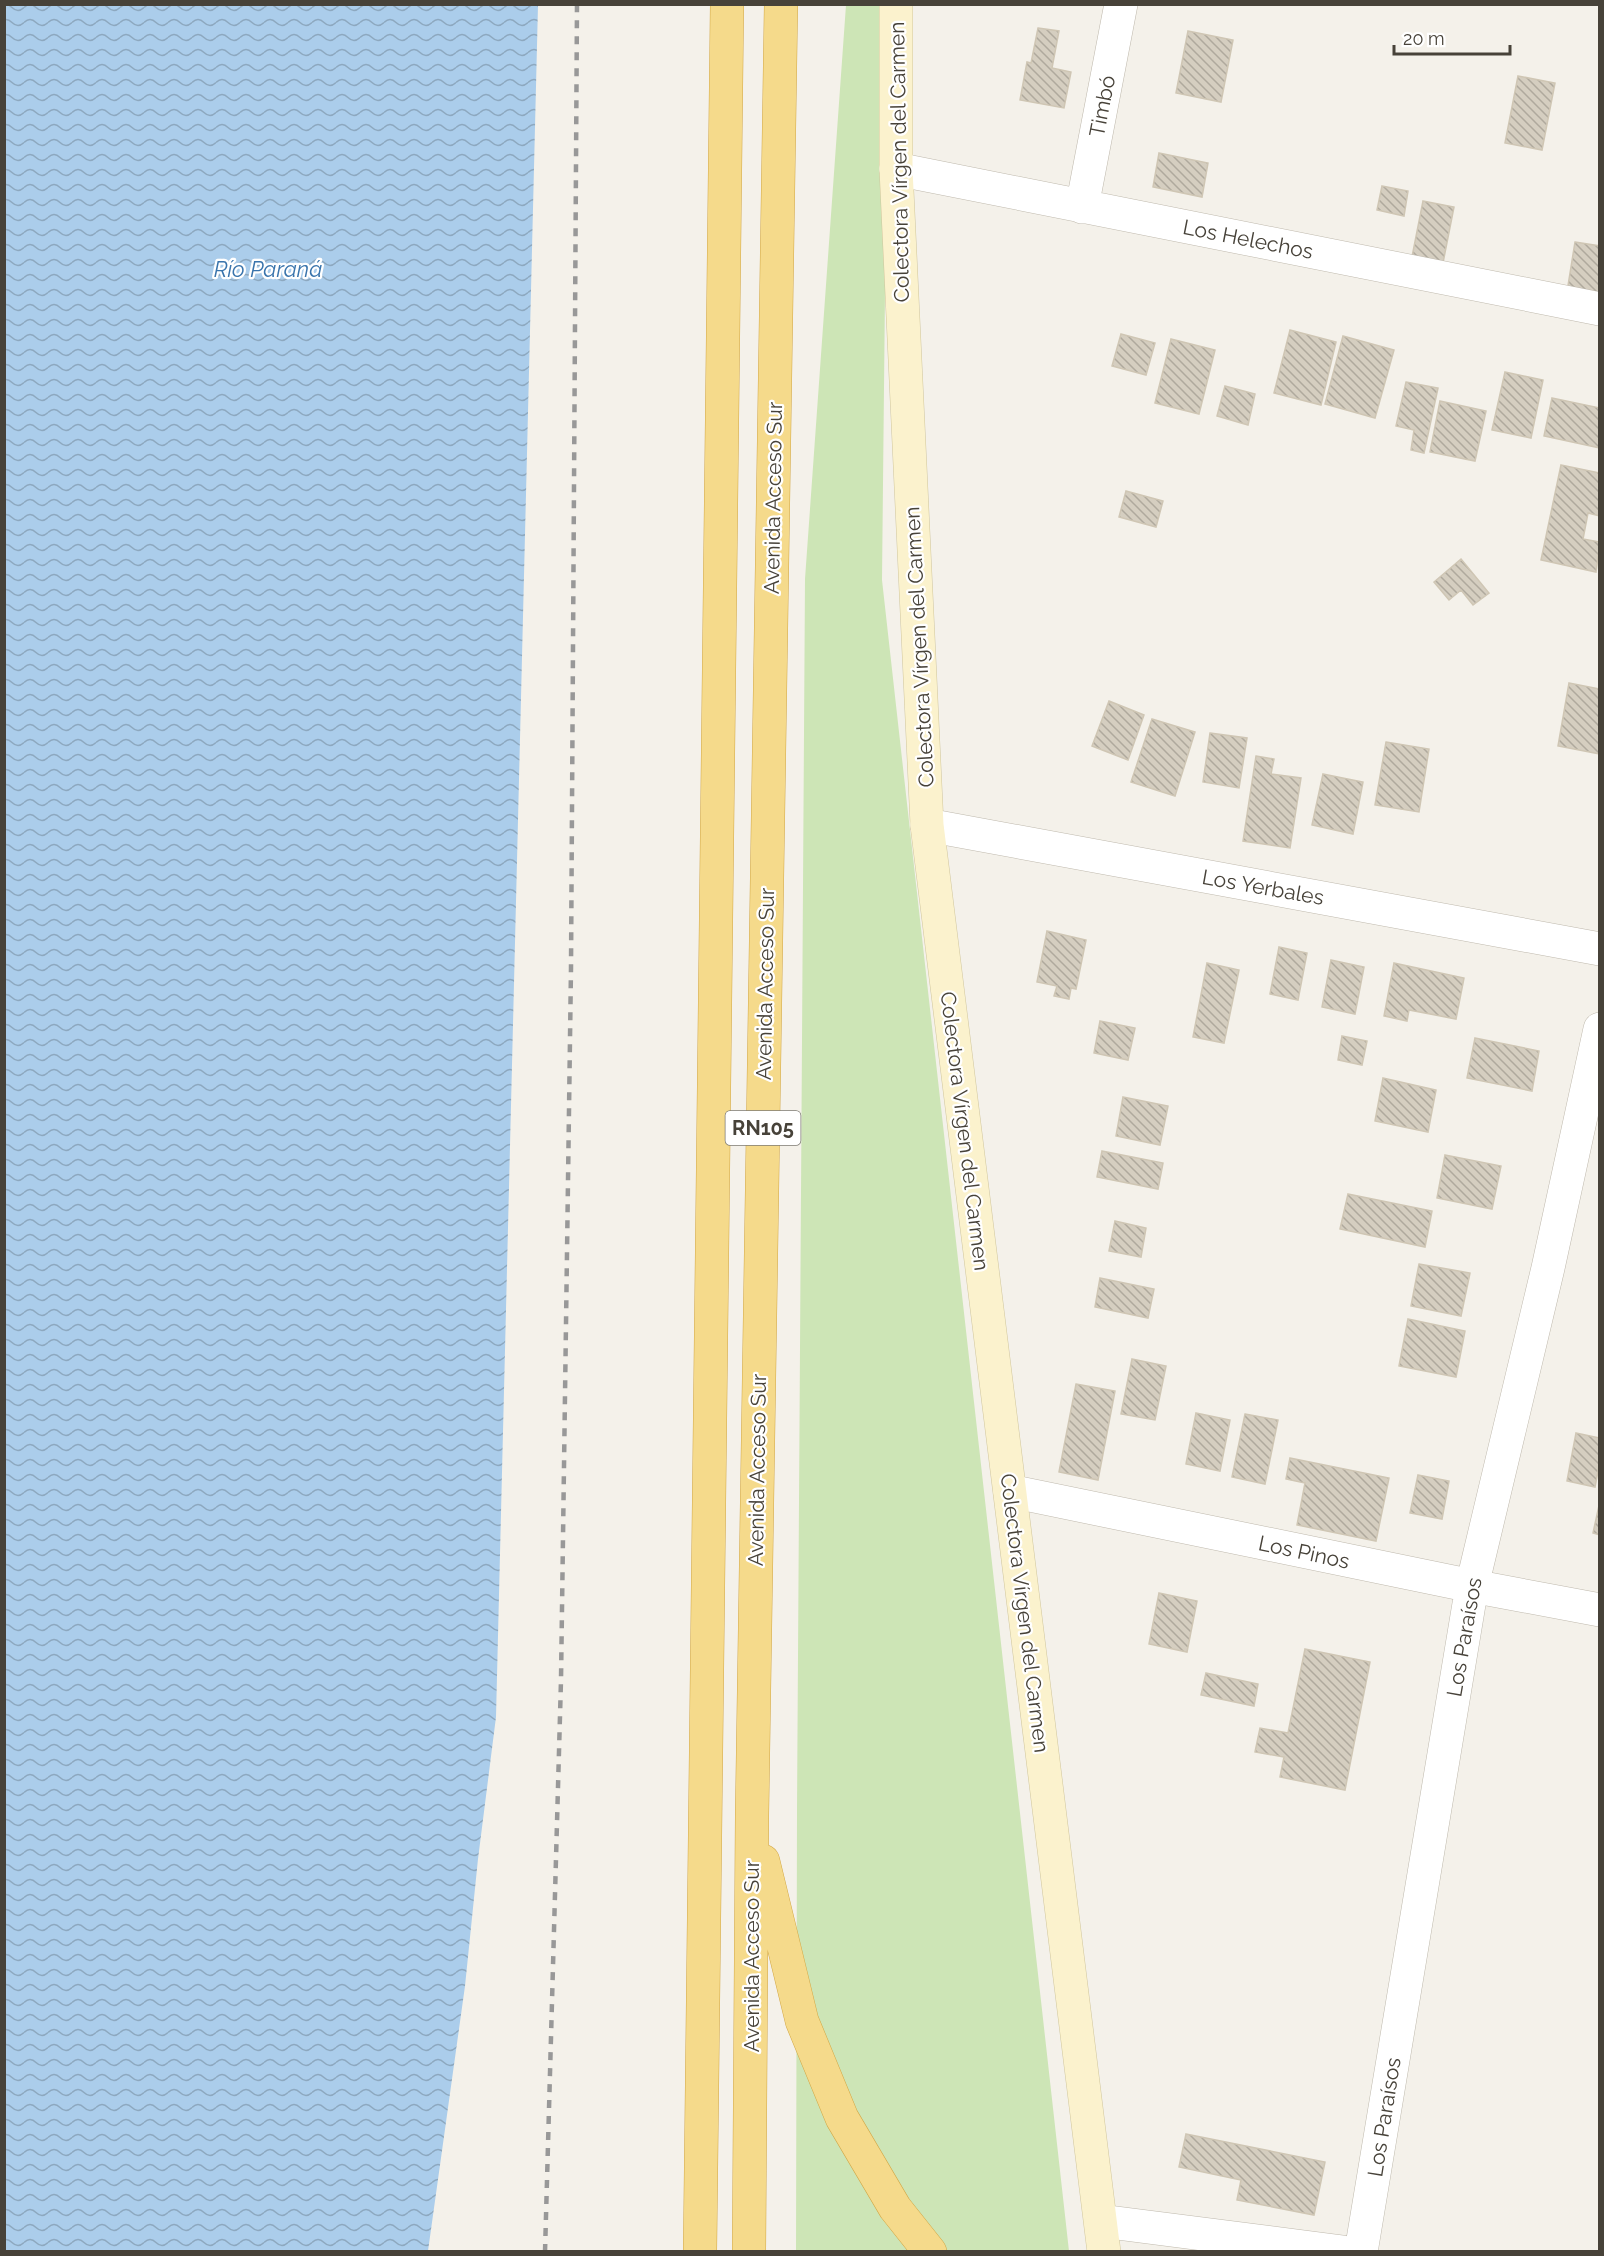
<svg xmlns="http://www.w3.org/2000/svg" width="1604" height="2256" viewBox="0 0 1604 2256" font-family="Raleway,sans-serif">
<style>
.green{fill:#cde5b6}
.water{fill:url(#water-waves)}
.building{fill:url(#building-back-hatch);stroke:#cfc6b4;stroke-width:1.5}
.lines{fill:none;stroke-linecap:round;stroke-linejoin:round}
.minor-casing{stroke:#bfb9ad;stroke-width:34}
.secondary-casing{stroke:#d0c69d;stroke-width:34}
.trunk-casing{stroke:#d2a746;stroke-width:34}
.minor{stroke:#fff;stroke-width:33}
.secondary{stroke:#fbf2cd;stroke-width:33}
.trunk{stroke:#f5da8b;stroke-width:33}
.rail{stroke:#989898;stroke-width:4.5;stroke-dasharray:8 8;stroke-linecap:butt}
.labels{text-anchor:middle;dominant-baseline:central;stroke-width:4.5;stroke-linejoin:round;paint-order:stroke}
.shield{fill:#fff;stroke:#7e7b74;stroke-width:1.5}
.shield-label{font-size:20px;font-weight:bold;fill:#474239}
.street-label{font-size:21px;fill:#474239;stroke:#fff}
.water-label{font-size:22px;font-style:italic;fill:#3974ac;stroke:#fff}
</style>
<defs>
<pattern id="water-waves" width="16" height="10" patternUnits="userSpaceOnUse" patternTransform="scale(1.5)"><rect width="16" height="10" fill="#abcdeb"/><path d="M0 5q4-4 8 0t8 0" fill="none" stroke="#8da8bf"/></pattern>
<pattern id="building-back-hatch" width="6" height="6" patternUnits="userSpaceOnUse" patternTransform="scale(1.5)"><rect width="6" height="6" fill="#d5cec0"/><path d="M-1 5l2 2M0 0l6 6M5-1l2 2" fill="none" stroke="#afa99d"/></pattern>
</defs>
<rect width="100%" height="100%" fill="#f4f1ea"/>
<path class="green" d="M888,4l-6,576 187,1671 -273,1 1,-442 8,-1231 41,-574z"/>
<path class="water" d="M5,4l533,1 -42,1712 -18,142 -13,127 -37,265h-423z"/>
<path class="building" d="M1038,28l21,3 -7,37 19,4 -7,36 -44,-8 7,-38 4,1z
M1188,31l45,9 -12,62 -45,-9z
M1518,76l37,7 -13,67 -37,-7z
M1159,153l49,10 -6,34 -49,-10z
M1382,186l26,5 -4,25 -27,-6z
M1423,201l31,6 -13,66 -31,-6z
M1575,242l25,4v57l-34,-5z
M1290,330l46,12 -15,63 -47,-12z
M1121,334l34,9 -9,32 -34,-9z
M1343,336l51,14 -19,68 -50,-14z
M1171,339l44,11 -16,64 -44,-11z
M1505,372l38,8 -12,58 -39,-8z
M1406,382l32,6 -14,65 -13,-3 3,-20 -18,-4z
M1225,386l30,8 -7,31 -31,-9z
M1552,398l48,10v40l-56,-12z
M1440,401l46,10 -11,50 -45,-9z
M1561,465l39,8v43l-12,-3 -5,26 17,3 -4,30 -55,-12z
M1126,491l37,10 -7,26 -37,-10z
M1461,559l28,34 -16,12 -12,-15 -12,10 -15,-18z
M1569,683l31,6v65l-42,-8z
M1109,701l35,14 -16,45 -36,-14z
M1152,719l43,13 -20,64 -44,-14z
M1210,733l37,5 -8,50 -36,-6z
M1386,742l43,7 -10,63 -44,-7z
M1256,756l18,3 -3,15 30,4 -11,70 -47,-7z
M1323,774l40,8 -10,52 -41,-9z
M1047,931l39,9 -10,49 -5,-1 -2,11 -15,-3 3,-10 -20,-4z
M1279,947l28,6 -9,47 -28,-6z
M1331,960l33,7 -9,47 -33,-7z
M1207,963l32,7 -15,73 -31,-6z
M1394,963l70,15 -8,41 -47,-9 -2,11 -23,-5z
M1100,1021l35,7 -7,32 -34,-7z
M1342,1036l25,5 -5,24 -24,-5z
M1475,1038l64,13 -7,40 -65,-13z
M1383,1078l53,12 -8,42 -53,-11z
M1123,1097l45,9 -8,39 -44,-9z
M1102,1151l61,12 -5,26 -61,-12z
M1445,1155l56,11 -9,43 -55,-11z
M1348,1194l84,17 -7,36 -85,-18z
M1115,1221l31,7 -5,29 -32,-6z
M1419,1264l51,9 -9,43 -50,-10z
M1100,1278l54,11 -6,29 -53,-11z
M1408,1319l57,12 -9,46 -57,-11z
M1132,1359l34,7 -11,54 -34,-6z
M1076,1384l39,7 -17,89 -39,-8z
M1196,1413l34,7 -10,51 -34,-7z
M1245,1414l33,6 -13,64 -33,-7z
M1576,1433l24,5v23l-5,26 -28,-6z
M1290,1458l99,20 -13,63 -79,-16 8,-42 -19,-4z
M1418,1475l31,6 -7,38 -32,-6z
M1600,1501v34l-7,-2z
M1159,1593l38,8 -10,51 -38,-8z
M1305,1649l65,13 -25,128 -65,-13 4,-20 -29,-5 5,-24 28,5z
M1206,1673l52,11 -4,22 -53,-11z
M1186,2134l139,28 -11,53 -77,-15 4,-20 -62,-13z"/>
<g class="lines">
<g class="minor-casing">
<path id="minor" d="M896,169l704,140
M1082,207l39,-203
M927,825l673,124
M1010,1491l462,95 128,24
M1101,2221l242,31
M1361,2252l111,-666 76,-318 52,-239"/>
</g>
<g class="secondary-casing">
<path id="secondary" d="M896,4v165l31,656 177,1427"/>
</g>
<g class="trunk-casing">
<path id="trunk" d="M763,1861l39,160 40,97 53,90 35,44
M700,2252l27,-2248
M749,2252l3,-436 29,-1812"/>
</g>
<use href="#minor" class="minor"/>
<use href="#secondary" class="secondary"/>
<use href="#trunk" class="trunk"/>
<path class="rail" d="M545,2252l16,-572 10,-712 6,-964"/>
</g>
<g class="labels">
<rect class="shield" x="725.5" y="1111" width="75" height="34" rx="4.5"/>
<g class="shield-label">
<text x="763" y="1128">RN105</text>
</g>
<g class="street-label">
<text transform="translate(1102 106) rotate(-79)">Timbó</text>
<text transform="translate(899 162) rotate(-91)">Colectora Vírgen del Carmen</text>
<text transform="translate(1248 239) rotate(11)">Los Helechos</text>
<text transform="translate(773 498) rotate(-89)">Avenida Acceso Sur</text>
<text transform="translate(919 647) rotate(-93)">Colectora Vírgen del Carmen</text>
<text transform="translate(1263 887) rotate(10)">Los Yerbales</text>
<text transform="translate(765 984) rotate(-89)">Avenida Acceso Sur</text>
<text transform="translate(965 1131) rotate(83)">Colectora Vírgen del Carmen</text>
<text transform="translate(757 1470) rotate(-89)">Avenida Acceso Sur</text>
<text transform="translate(1304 1552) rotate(12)">Los Pinos</text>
<text transform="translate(1025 1613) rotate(83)">Colectora Vírgen del Carmen</text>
<text transform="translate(1464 1637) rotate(-80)">Los Paraísos</text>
<text transform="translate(751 1956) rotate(-90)">Avenida Acceso Sur</text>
<text transform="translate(1384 2117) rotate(-81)">Los Paraísos</text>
</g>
<g class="water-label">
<text x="268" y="269">Río Paraná</text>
</g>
</g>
<rect width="1604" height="2256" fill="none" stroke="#474239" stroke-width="12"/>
<path d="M1394 45v9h116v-9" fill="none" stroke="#474239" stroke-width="3"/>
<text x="1403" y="45" font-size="18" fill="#474239" stroke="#ffffff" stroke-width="4.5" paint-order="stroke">20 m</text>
</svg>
